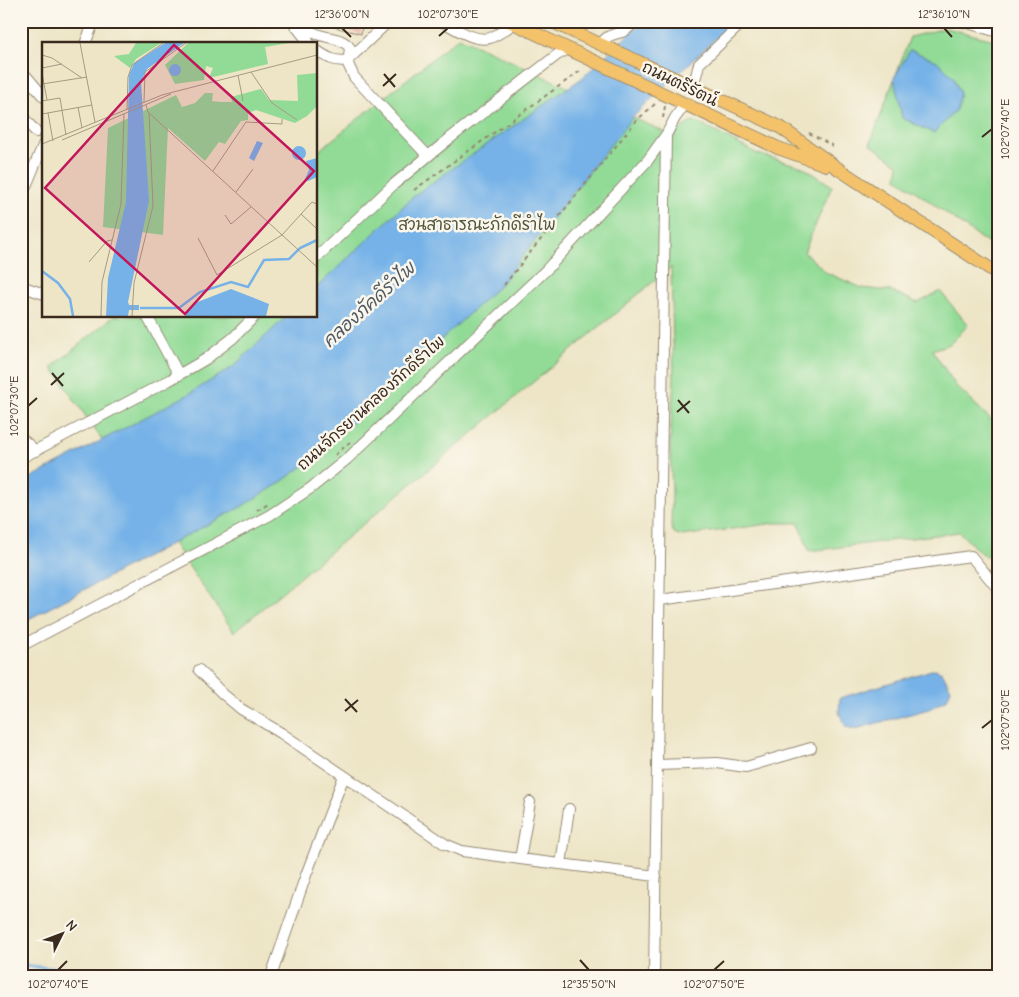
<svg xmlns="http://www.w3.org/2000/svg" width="1019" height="997" viewBox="0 0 1019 997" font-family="'Comic Neue','Playpen Sans Thai',sans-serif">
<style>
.green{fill:#92db96;stroke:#66825a}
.water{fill:#76b2e8;stroke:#586e83}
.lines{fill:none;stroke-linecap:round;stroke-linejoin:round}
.stream{stroke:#76b2e8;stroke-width:3}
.building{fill:#e7b0a7}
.minor-casing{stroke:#948872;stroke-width:12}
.major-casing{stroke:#948872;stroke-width:14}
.path{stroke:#948872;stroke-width:2;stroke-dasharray:4 4;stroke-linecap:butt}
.minor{stroke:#fff;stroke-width:10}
.major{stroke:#f4c26a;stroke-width:12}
.ticks{fill:none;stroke:#3b2a1e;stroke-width:2}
.labels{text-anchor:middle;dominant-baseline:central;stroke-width:5;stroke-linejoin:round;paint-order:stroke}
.street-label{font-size:16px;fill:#3b2a1e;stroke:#fbf7ec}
.park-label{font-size:16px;fill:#51563c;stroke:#fbf7ec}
.water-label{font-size:18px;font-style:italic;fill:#505a65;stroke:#fbf7ec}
.inset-river{fill:none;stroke:#76b2e8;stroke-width:2.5}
.inset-road{fill:none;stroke:#a69a83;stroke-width:1}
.view{fill:#c2185b;fill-opacity:0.15;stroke:#c2185b;stroke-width:2.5}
.inset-edge{fill:none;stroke:#3b2a1e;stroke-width:2.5}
.neatline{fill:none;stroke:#3b2a1e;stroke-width:2}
.ticks-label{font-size:12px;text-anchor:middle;fill:#3b2a1e}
</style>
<rect width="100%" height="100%" fill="#fbf7ec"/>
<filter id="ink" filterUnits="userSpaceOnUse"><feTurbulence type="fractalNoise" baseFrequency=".02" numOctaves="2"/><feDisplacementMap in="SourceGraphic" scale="10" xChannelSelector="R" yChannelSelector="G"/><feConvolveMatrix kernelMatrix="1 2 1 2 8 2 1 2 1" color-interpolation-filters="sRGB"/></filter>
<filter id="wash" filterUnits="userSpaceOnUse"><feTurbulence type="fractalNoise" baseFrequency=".0096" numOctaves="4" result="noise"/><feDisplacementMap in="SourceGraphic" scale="20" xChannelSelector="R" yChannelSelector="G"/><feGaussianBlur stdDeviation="1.12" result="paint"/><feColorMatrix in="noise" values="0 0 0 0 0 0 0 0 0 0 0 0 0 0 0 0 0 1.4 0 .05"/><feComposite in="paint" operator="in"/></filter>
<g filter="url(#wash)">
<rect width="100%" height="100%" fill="#ede5c6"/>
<path class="green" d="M946,28l52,13v195l-11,7 -90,-65 2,-13 -29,-21 40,-107z
M459,37l216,100c2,-8 11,-12 19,-16l64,33 45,13 29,19 -28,66 23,21 35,15 29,3 27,12 22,-12 28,34 -18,19 -18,6 24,36 42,40v120l-13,11 -26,-25 -150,19 -10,-28h-24l-93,13 -8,-3 -3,-6 1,-34 -2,-50 4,-64 -3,-112 -437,365 -182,-265 62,-51h202v-163z"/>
<path class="water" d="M643,21h91l-103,98 -131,166 -182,170 -41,30 -38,23 -218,115v-140l168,-89 44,-27 54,-51h29v-28l100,-94 166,-116z
M910,50l27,11 16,16 7,16 -4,17 -22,23 -32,-15 -8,-40z
M935,669l7,3 9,17 -4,10 -18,10 -74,20 -9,-2 -7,-14 1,-15z"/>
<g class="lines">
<path class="stream" d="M21,964c19,5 37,4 56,5 17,0 34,3 51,7"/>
</g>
<g id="blocks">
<path class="building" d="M323,21h40l-2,13 -38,-10z"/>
</g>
</g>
<g filter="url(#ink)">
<use href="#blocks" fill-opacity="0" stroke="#948872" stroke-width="1"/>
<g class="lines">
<g class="minor-casing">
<path id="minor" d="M295,21c7,5 14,10 22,13 12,5 25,3 33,14l-2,16 6,13 74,79
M441,21c14,7 33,21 49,17 8,-3 17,-10 24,-14
M961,21l37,11
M295,25l15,19
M85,44l9,-23
M601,44c6,-9 11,-9 21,-12 5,-1 9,-7 13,-11
M316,50c10,7 20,13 32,10l41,-39
M21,70l23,27
M687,84l9,-8 3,-12 45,-43
M21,115l15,17
M21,198l23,-55
M316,258l77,-73 56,-46 108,-84 11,-6
M21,286l23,8
M147,316l32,59
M21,438l15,13
M21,458l147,-77 38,-22 27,-21 22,-22
M660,600l311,-44 27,33
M21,646l249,-131 41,-27 36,-29 200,-190 101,-109 18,-25
M199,670l24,24 18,15 40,24 164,111 17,7 58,8
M657,765l60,-2 29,4 65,-19
M530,802l-10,57 136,17
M561,864l8,-55
M271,976l35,-101 38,-99
M654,976l12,-841 9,-17 10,-14"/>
</g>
<g class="major-casing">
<path id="major" d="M509,21l269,127 48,17
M550,21l230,106 60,43 158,104"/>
</g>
<path class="path" d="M485,21l9,5
M663,118l2,-12
M809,133l24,13
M414,190l169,-121
M504,285l132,-164 20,-18
M335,455l15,-13
M257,510l13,-8"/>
<use href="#minor" class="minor"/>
<use href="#major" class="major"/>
</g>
</g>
<path class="ticks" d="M342,28l9,9M944,28l8,9M439,36l9,-8M384,74l11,13M383,86l13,-12M982,137l10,-8M52,373l11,13M51,385l13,-12M678,400l11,13M28,406l9,-8M677,412l13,-11M345,699l12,13M345,711l13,-11M982,728l10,-8M580,960l9,10M58,970l9,-9M714,970l10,-9"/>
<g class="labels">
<g class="street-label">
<text transform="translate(680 84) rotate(26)">ถนนตรีรัตน์</text>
<text transform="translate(371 403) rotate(-42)">ถนนจักรยานคลองภักดีรำไพ</text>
</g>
<g class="park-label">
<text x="477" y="225">สวนสาธารณะภักดีรำไพ</text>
</g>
<g class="water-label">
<text transform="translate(369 305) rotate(-42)">คลองภัคดีรำไพ</text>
</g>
</g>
<g transform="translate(42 42)">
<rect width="275" height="275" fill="#ede5c6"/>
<path d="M94,1h25l-25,16 -6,9 -16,-12 15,-2zM146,1h101l-24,4 3,17 -59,14 4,-10 -7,-2 -2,14 -29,4 -10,-19zM275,31v33l-10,10 -12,7 -39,-13 -8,3v7l-7,1 -16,23 -6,-2 -14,19 -37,-33 -5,107 -60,-8 5,-99 68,-33 6,12 13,-4 10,-10h8l-1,8 8,1h12l-1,-5 30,-8 8,11 29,1 -1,-26z" fill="#92db96"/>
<path d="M123,1h19l-37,26 -6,13 8,119 -21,101 1,3h10v5h-10l-1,6h-22l2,-38 18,-76 3,-127 5,-12zM127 28a6 6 0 1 1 12 0a6 6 0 1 1-12 0ZM215,99l6,2 -9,18 -5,-3zM250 111a7 7 0 1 1 14 0a7 7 0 1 1-14 0ZM275,116v19l-9,4 -3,-2 4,-9 -3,-9zM189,247l38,15 -3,12h-80l-2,-3 11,-10z" fill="#76b2e8"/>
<path class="inset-river" d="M0,229l16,12 12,16 3,17M98,266h39l21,-16 31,-10 17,5 16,-27 25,-1 11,-11 17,-8"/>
<path class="inset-road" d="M38,1l15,79M0,13l10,3 30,20M0,26l20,-4M209,30l21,31 25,17M0,31l5,27M196,33l5,26M0,42l45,-7M0,59l18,-3 6,37M102,60l1,-30 41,-29M104,63l2,7 169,155M36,65l4,21M85,67l1,-32 4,-12 31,-22M6,71l5,28M0,72l50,-9M20,98l109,-46M0,102l120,-49 155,-40M171,129l33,-49 36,2v-5M194,150l17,-23M259,172l16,15M183,173l6,9 20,-17M156,196l19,37 65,-40 30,-33 5,2M47,220l18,-21 5,-1M59,274l1,-34 19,-78 3,-90M90,274l2,-33 19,-77 -4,-93"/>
<path class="view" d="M132,3l140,126 -129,143 -140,-126z"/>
<rect width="275" height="275" class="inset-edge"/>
</g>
<rect width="1019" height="997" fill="none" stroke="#fbf7ec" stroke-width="55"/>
<g transform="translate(62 934) rotate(48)" stroke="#fbf7ec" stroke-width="4" paint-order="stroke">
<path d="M0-4L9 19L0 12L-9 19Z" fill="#3b2a1e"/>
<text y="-8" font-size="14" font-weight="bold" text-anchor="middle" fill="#3b2a1e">N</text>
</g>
<rect x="28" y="28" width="964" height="942" class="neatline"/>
<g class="ticks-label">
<text x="342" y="18">12°36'00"N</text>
<text x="448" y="18">102°07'30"E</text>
<text x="944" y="18">12°36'10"N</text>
<text transform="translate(1005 129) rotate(-90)" y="4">102°07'40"E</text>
<text transform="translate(14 406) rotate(-90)" y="4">102°07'30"E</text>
<text transform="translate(1005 720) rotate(-90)" y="4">102°07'50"E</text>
<text x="58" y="988">102°07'40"E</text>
<text x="589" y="988">12°35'50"N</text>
<text x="714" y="988">102°07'50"E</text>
</g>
</svg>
